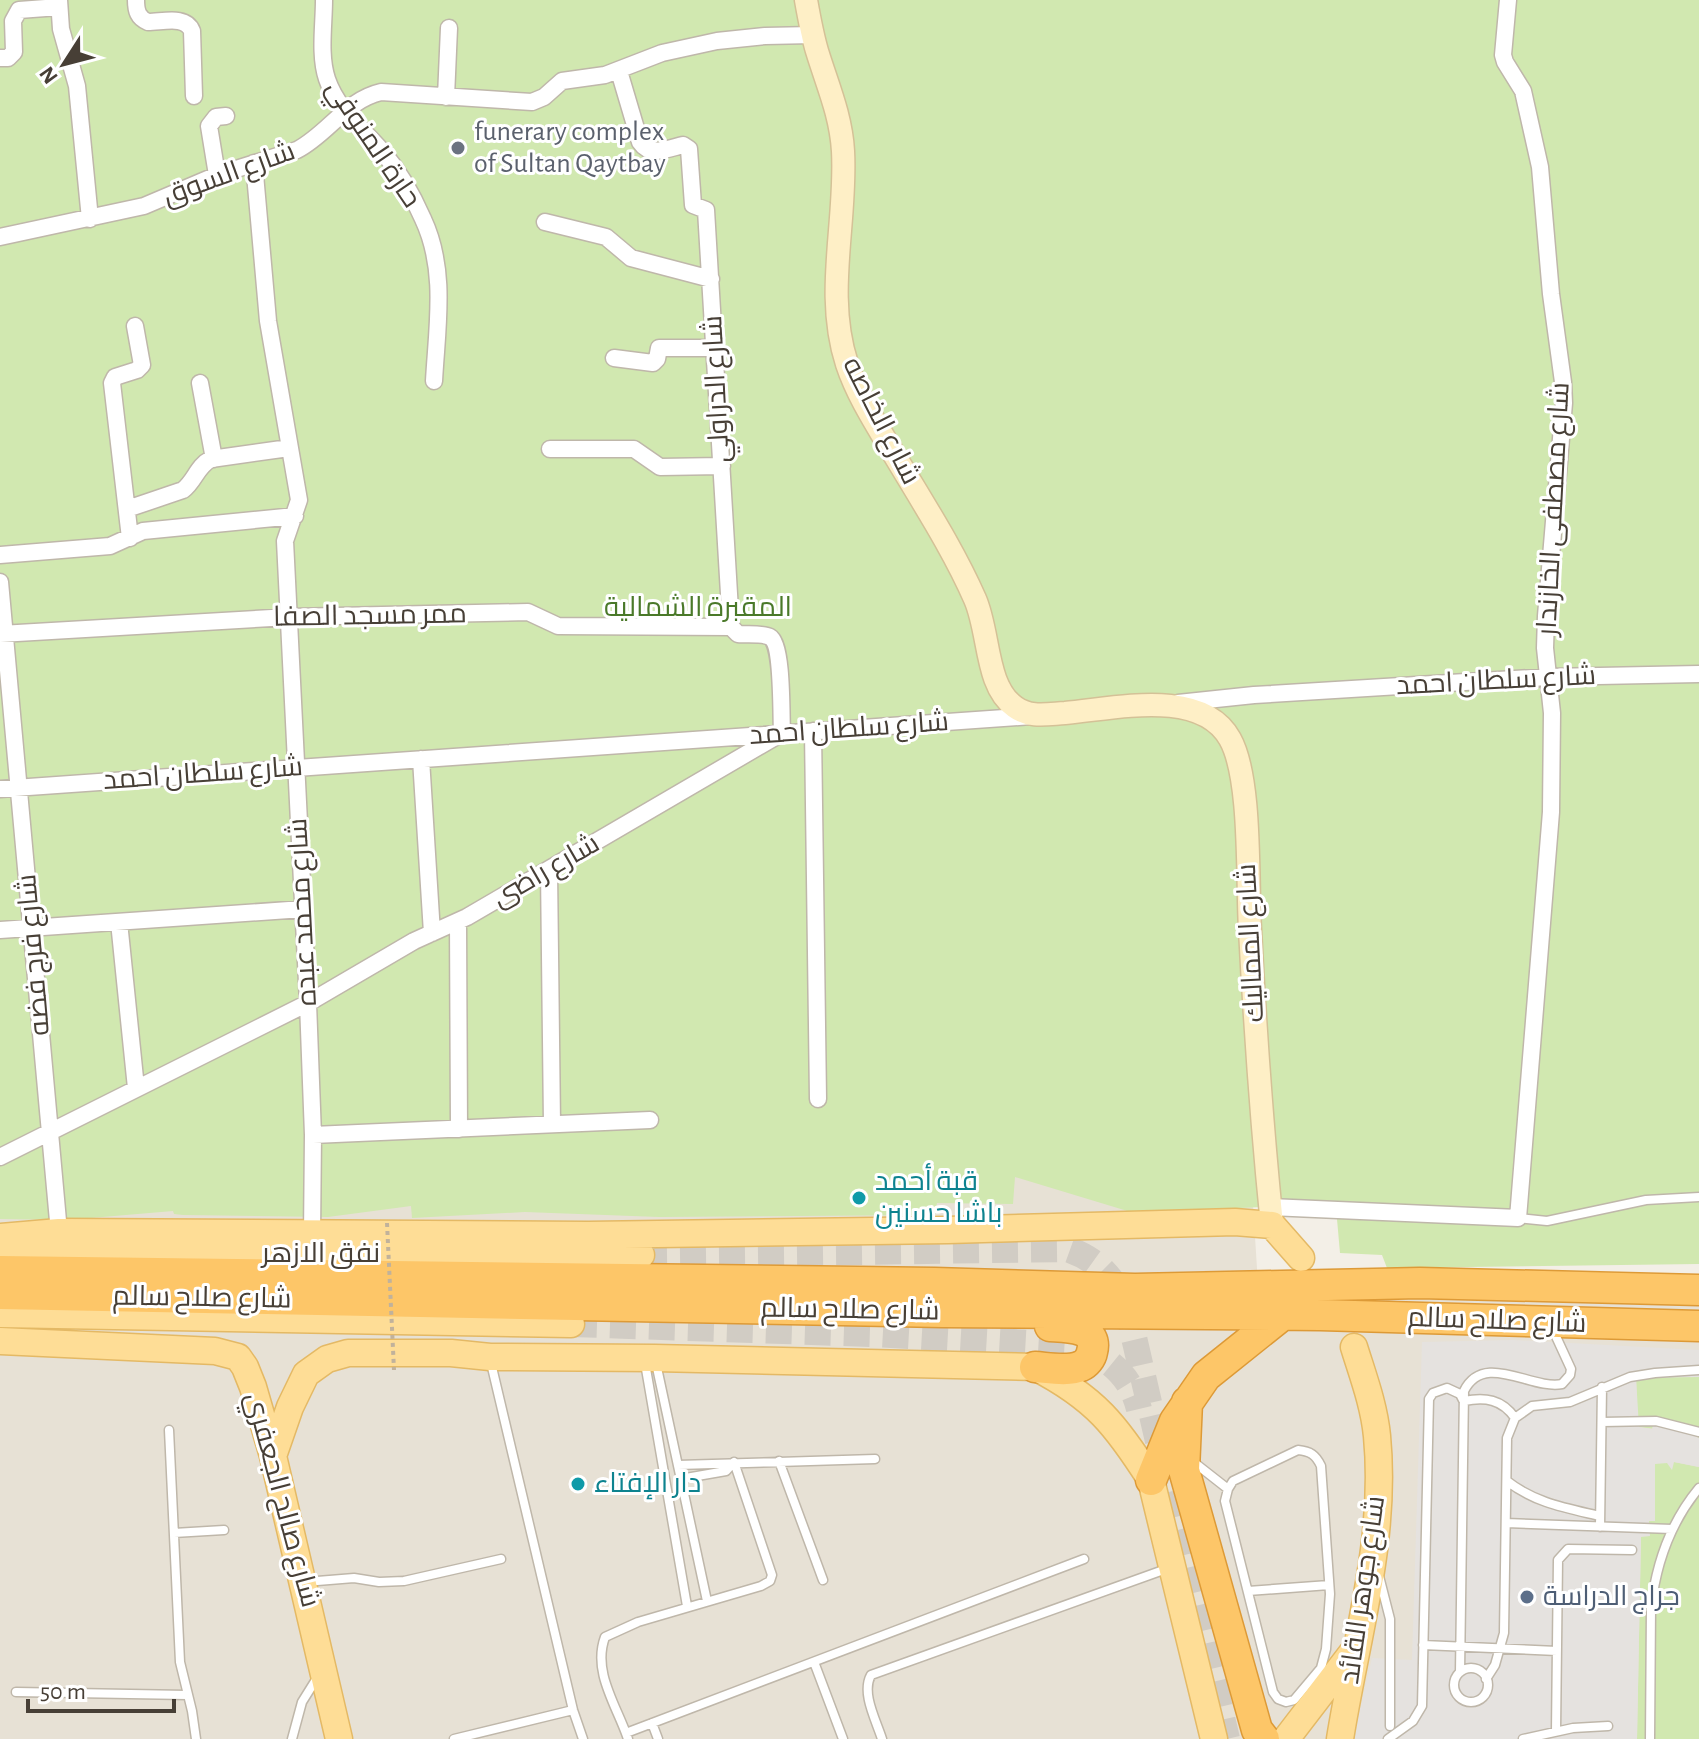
<svg xmlns="http://www.w3.org/2000/svg" width="1699" height="1739" viewBox="0 0 1699 1739" font-family="'Alegreya Sans',Cairo,sans-serif">
<style>
.residential{fill:#e7e1d5}
.green{fill:#d1e8b0}
.parking{fill:#e5e2df}
.lines{fill:none;stroke-linecap:round;stroke-linejoin:round}
.primary-tunnel{stroke:#d1ccc4;stroke-width:26;stroke-dasharray:26 13;stroke-linecap:butt}
.lane-casing{stroke:#bfb7aa;stroke-width:11}
.street-casing{stroke:#bfb7aa;stroke-width:19}
.secondary-casing{stroke:#d4c197;stroke-width:25}
.primary-casing{stroke:#e4b965;stroke-width:29}
.highway-casing{stroke:#dd9a37;stroke-width:33}
.lane{stroke:#fff;stroke-width:8}
.street{stroke:#fff;stroke-width:16}
.secondary{stroke:#feefc6;stroke-width:22}
.primary{stroke:#fedd96;stroke-width:26}
.highway{stroke:#fdc668;stroke-width:30}
.path-bridge{stroke:#c1b29b;stroke-width:4;stroke-dasharray:4 4;stroke-linecap:butt}
.worship-dot{fill:#6b7280;stroke:#fff;stroke-width:3}
.culture-dot{fill:#0f9aa8;stroke:#fff;stroke-width:3}
.service-dot{fill:#5c6f8a;stroke:#fff;stroke-width:3}
.labels{text-anchor:middle;dominant-baseline:central;stroke-width:6;stroke-linejoin:round;paint-order:stroke}
.worship-label{font-size:28px;fill:#5b616d;stroke:#fff;text-anchor:start}
.street-label{font-size:28px;fill:#473f36;stroke:#fff}
.park-label{font-size:28px;fill:#4a7929;stroke:#fff}
.culture-label{font-size:28px;fill:#0d838f;stroke:#fff;text-anchor:start}
.service-label{font-size:28px;fill:#4e5e75;stroke:#fff;text-anchor:start}
</style>
<rect width="100%" height="100%" fill="#f3efe7"/>
<path class="residential" d="M0,0l1224,746 35,554 440,-11v450h-1699z"/>
<path class="green" d="M0,0h1699v1264l-312,4 -5,-13 -42,-2 -4,-45 -51,-2 -151,7 -119,-36 -2,27 -76,-1 -2,12 -276,2 -134,-5 -113,6 -1,-12 -83,11 -145,-2 -9,-1 -1,-3 -106,9 -67,-1z
M1636,1377h63v61l-12,-6 -49,-5z
M1655,1463l19,-1 25,5v272h-62l4,-203 8,-15h5z"/>
<path class="parking" d="M1513,1340l186,10v27l-63,1 3,49 13,2 1,-4 11,1 35,12v29l-25,-5 -2,8 -5,-7 -12,1v57h-6l1,15 -9,1 -4,202h-284l19,-81 40,2 10,-318z"/>
<g class="lines">
<path class="primary-tunnel" d="M641,1255l426,-6c30,10 44,27 59,54l101,436
M571,1324l301,10 209,12c29,14 50,30 58,63"/>
<g class="lane-casing">
<path id="lane" d="M1518,1218l29,3 99,-21 53,-3
M491,1363l82,347 10,29
M645,1363l42,243
M656,1363l51,238
M1464,1401c21,-4 38,-2 51,17
M1602,1422l54,-1 43,11
M169,1430l11,232 12,49 4,28
M1298,1450c12,1 18,5 23,16l9,128 -4,55 -5,19 -27,32 -8,2 -8,-3 -5,-7 -48,-191 3,-12 5,-8z
M1191,1460l37,29
M779,1461l44,119
M678,1465l197,-6
M680,1479l46,-8 8,-9
M1507,1481c28,22 59,27 93,35
M1506,1523l166,6
M1600,1527l2,-140
M174,1533l50,-3
M1379,1576l11,43v107
M305,1582l49,-4 25,4 25,-1 97,-22
M1248,1591l81,-6
M1423,1645l134,6
M814,1662l29,77
M1454 1685a17 17 0 1 1 34 0a17 17 0 1 1-34 0Z
M1460,1672l4,-281c20,-40 67,-1 98,-7l8,-9 1,-6 -18,-39
M1486,1679l9,-14 9,-32 3,-195 8,-20 17,-12 38,-4 60,-25 25,-4 44,-3
M16,1692l171,3
M652,1723l6,16
M1556,1731l2,-171 10,-11 64,1
M626,1733l458,-174
M292,1739l10,-37 15,-24
M454,1739l119,-29
M628,1739c-11,-33 -36,-67 -23,-102l33,-15 123,-36 9,-5 2,-6 -38,-113
M882,1739c-6,-19 -21,-46 -11,-64l298,-107
M1388,1739l25,-18 9,-15 7,-307 4,-6 14,-5 13,6 3,6
M1523,1739l50,-11 35,-2
M1650,1739l1,-131c5,-45 19,-85 48,-120"/>
</g>
<g class="street-casing">
<path id="street" d="M59,0l2,29 16,57 13,133
M136,0c0,11 2,18 12,22 15,0 38,-7 44,9l2,65
M324,0c0,25 -5,55 3,79 10,30 35,49 55,72 16,19 31,45 41,68 24,51 14,107 11,162
M0,58h8l6,-6 -1,-31 6,-11 40,-3
M446,97l3,-69
M254,163l14,158 31,179 -14,41 23,462 5,132 -1,100
M217,175l-8,-49 7,-9 10,-1
M545,222l61,15 25,21 80,21
M0,237l144,-31 73,-31 80,-25c31,-16 49,-50 84,-58l151,10 12,-5 18,-16 43,-6 57,-22 55,-12 48,-5 48,-1
M614,358l39,5 4,-4 2,-11h56
M200,383l14,76
M550,449h84l26,18 62,-1
M127,509l56,-19c12,-9 14,-24 28,-31l78,-11
M130,538l-18,-155 3,-6 22,-7 5,-5 -7,-39
M0,555l110,-9 33,-15 152,-15
M0,582l59,650
M0,634l289,-17 239,-5 30,14 173,1
M1178,703l76,-8 294,-18 151,-3
M813,731l5,368
M421,759l11,174
M0,789l1032,-73
M549,870l3,254
M119,922l17,166
M458,922l1,207
M0,930l303,-21
M313,1135l337,-15
M0,1157l308,-154 106,-62 53,-24 315,-184c-1,-16 1,-89 -12,-96 -7,-4 -23,-2 -32,-3l-7,-7 -25,-417 -13,-5 -4,-56 -6,-4c-16,4 -33,12 -43,-3l-21,-71
M1270,1207l248,11 33,-406 1,-99 -7,-65 1,-32 18,-213 -1,-21 -12,-88 -11,-127 -17,-76 -18,-29 -2,-7 5,-55"/>
</g>
<g class="secondary-casing">
<path id="secondary" d="M806,0c3,17 6,34 11,51 10,33 24,64 26,100 4,71 -19,143 4,213 11,33 31,63 48,92 28,47 58,93 80,143 15,34 10,87 40,108 15,11 32,7 50,6 49,-4 136,-26 165,26 22,39 17,143 20,190 5,99 12,197 22,296"/>
</g>
<g class="primary-casing">
<path id="primary" d="M0,1237l59,-5 529,3 360,-5 287,-8 37,3 29,33
M0,1252l641,3
M0,1314l571,10
M0,1341l215,10 23,6 7,10 8,20 20,69 66,283
M273,1456l17,-49 16,-33 21,-15 21,-6h103l39,4 165,1 380,9c60,31 81,58 116,113l63,259
M1286,1739l66,-86
M1340,1739c16,-101 47,-200 37,-303 -3,-31 -14,-60 -23,-89"/>
</g>
<g class="highway-casing">
<path id="highway" d="M0,1271l935,12 200,6 285,-6 279,7
M0,1294l943,18 377,3 379,11
M1035,1367c14,1 33,5 46,-1 5,-2 10,-8 11,-14 7,-26 -26,-25 -42,-26
M1187,1402l-3,68 73,260 7,9
M1151,1480l24,-59 31,-45 75,-60"/>
</g>
<use href="#lane" class="lane"/>
<use href="#street" class="street"/>
<use href="#secondary" class="secondary"/>
<use href="#primary" class="primary"/>
<use href="#highway" class="highway"/>
<path class="path-bridge" d="M387,1223l7,147"/>
</g>
<circle class="worship-dot" cx="458" cy="148" r="8"/>
<g class="culture-dot">
<circle cx="859" cy="1198" r="8"/>
<circle cx="578" cy="1484" r="8"/>
</g>
<circle class="service-dot" cx="1527" cy="1597" r="8"/>
<g class="labels">
<g class="worship-label">
<text x="474" y="132">funerary complex<tspan x="474" dy="32">of Sultan Qaytbay</tspan></text>
</g>
<g class="street-label">
<text transform="translate(373 144) rotate(56)">حارة المنوفي</text>
<text transform="translate(229 174) rotate(-20)">شارع السوق</text>
<text transform="translate(717 389) rotate(-93)">شارع الدراولي</text>
<text transform="translate(881 421) rotate(63)">شارع الخاصه</text>
<text transform="translate(1554 509) rotate(-87)">شارع مصطفى الخازندار</text>
<text transform="translate(370 616) rotate(-1)">ممر مسجد الصفا</text>
<text transform="translate(1496 681) rotate(-3)">شارع سلطان احمد</text>
<text transform="translate(849 729) rotate(-4)">شارع سلطان احمد</text>
<text transform="translate(203 774) rotate(-4)">شارع سلطان احمد</text>
<text transform="translate(546 871) rotate(-30)">شارع راضى</text>
<text transform="translate(303 912) rotate(-93)">شارع محمد عبده</text>
<text transform="translate(1251 943) rotate(-93)">شارع المماليك</text>
<text transform="translate(34 955) rotate(-95)">شارع فرج فضه</text>
<text x="321" y="1254">نفق الازهر</text>
<text transform="translate(202 1298) rotate(1)">شارع صلاح سالم</text>
<text transform="translate(850 1310) rotate(1)">شارع صلاح سالم</text>
<text transform="translate(1497 1321) rotate(2)">شارع صلاح سالم</text>
<text transform="translate(282 1500) rotate(75)">شارع صالح الجعفري</text>
<text transform="translate(1363 1590) rotate(-82)">شارع جوهر القائد</text>
</g>
<g class="park-label">
<text x="698" y="608">المقبرة الشمالية</text>
</g>
<g class="culture-label">
<text x="875" y="1182">قبة أحمد<tspan x="875" dy="32">باشا حسنين</tspan></text>
<text x="594" y="1484">دار الإفتاء</text>
</g>
<g class="service-label">
<text x="1543" y="1597">جراج الدراسة</text>
</g>
</g>
<g transform="translate(64 64) rotate(234)" stroke="#ffffff" stroke-width="6" paint-order="stroke">
<path d="M0-6L14 30L0 20L-14 30Z" fill="#473f36"/>
<text y="-12" font-size="22" font-weight="bold" text-anchor="middle" fill="#473f36">N</text>
</g>
<path d="M28 1699v12h146v-12" fill="none" stroke="#473f36" stroke-width="4"/>
<text x="40" y="1699" font-size="24" fill="#473f36" stroke="#ffffff" stroke-width="6" paint-order="stroke">50 m</text>
</svg>
